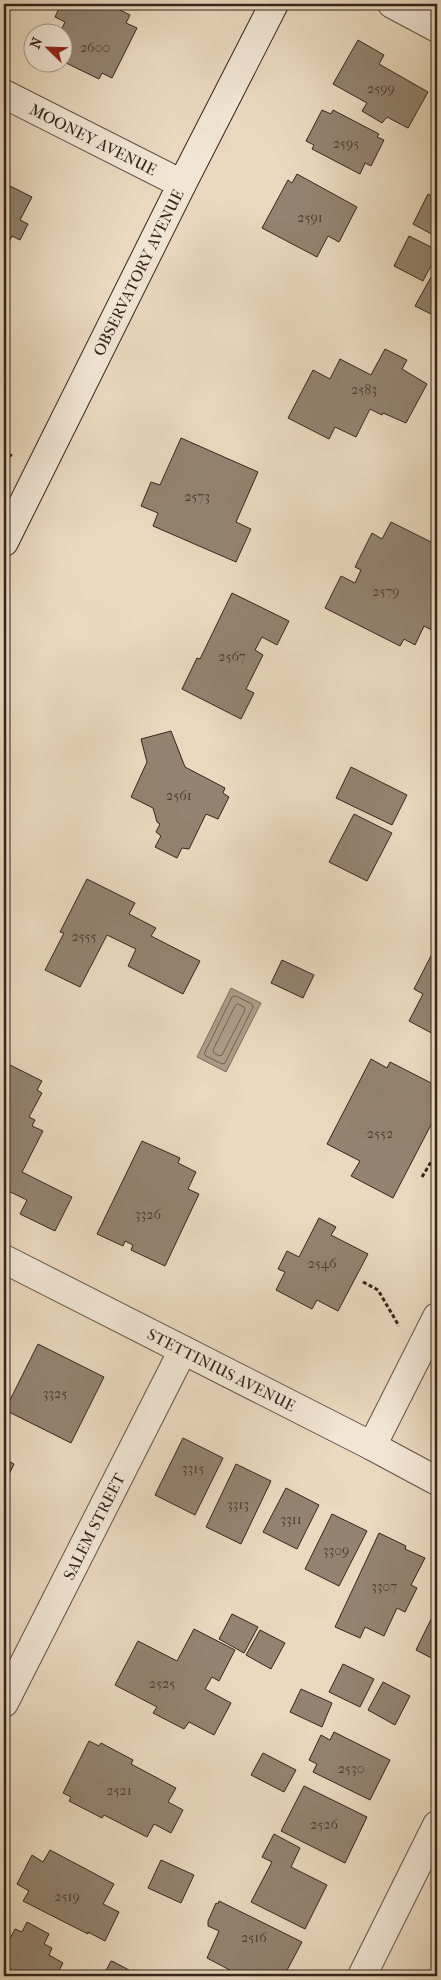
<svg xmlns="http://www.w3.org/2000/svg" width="441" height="1980" viewBox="0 0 441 1980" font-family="'IM FELL French Canon',serif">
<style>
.water{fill:#ac9c87;stroke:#7c6c5c}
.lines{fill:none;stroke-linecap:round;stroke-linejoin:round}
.shore{stroke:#706051;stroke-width:1}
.building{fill:#938370;stroke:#35251b}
.street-casing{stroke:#625244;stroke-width:30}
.secondary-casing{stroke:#35251b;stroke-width:30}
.path{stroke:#35251b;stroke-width:3;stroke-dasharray:4 2.5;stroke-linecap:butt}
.street{stroke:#f1e6d5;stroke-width:28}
.secondary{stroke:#f1e6d5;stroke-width:28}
.labels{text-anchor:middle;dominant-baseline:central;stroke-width:4.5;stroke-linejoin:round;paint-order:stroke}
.number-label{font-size:14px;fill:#4c3c30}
.street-label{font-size:16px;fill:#35251b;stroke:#f1e6d5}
</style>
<rect width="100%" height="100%" fill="#ead9bf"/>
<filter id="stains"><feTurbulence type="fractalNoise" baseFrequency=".004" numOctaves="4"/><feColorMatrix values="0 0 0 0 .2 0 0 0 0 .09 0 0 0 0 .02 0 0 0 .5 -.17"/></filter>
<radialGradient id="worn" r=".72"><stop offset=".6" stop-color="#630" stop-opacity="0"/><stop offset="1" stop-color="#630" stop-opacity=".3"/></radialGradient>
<path class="water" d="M231,988l30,15 -35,69 -29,-15z"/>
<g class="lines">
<path class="shore" d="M236,996l16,8 1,3 -28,56 -3,1 -16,-8 -2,-2 28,-57z
M238,1004l6,3 1,3 -23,45 -3,1 -5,-3 -1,-3 22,-44z"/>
</g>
<path class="building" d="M61,4h47l22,11 -4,8 11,5 -25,50 -10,-5 -3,6 -37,-18v-29h-2l5,-10 -10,-5z
M358,40l26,15 -5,9 49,28 -20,36 -21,-11 -5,6 -20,-12 5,-8 -34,-19z
M322,110l9,4 2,-4 46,24 -2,3 7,3 -13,26 -6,-3 -5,11 -48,-25 2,-4 -8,-4z
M297,174l60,33 -18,35 -11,-6 -11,21 -55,-29 26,-48 4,3z
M4,183l28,14 -12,23 8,4 -8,16 -8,-4 -8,16z
M428,194l9,5v38l-24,-13z
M409,236l28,14v4l-14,27 -29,-15z
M431,277l6,3v37l-22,-11z
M385,349l22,11 -5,9 25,15 -21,39 -23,-10 -1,2 -12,-6 -14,28 -21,-10 -6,12 -41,-21 25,-48 17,9 10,-20 31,16z
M181,438l77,34 -22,50 15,7 -15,33 -83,-36 5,-13 -17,-7 10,-24 9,3z
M391,522l46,23v79l-3,7 -10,-5 -9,19 -11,-6 -4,7 -75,-38 16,-32 14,7 6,-13 -6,-3 17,-34 10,6z
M232,593l57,28 -12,24 -15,-8 -7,13 8,5 -17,34 8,4 -13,26 -59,-30 15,-31 3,1z
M171,731l14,36 40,21 -2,5 6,4 -11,22 -12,-5 -17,35 -7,-1 -5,10 -22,-11 6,-11 -5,-4 4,-8 -3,-2 -4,-14 -22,-11 16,-35 -6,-23z
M351,767l56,28 -15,30 -56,-27z
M354,814l38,19 -25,48 -38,-19z
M87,879l48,24 -6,11 27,14 -5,8 49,25 -17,33 -55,-28 8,-17 -29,-14 -27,52 -35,-17 19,-37 -4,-1z
M437,944v92l-28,-15 14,-27 -9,-5z
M282,960l32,15 -11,23 -32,-15z
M371,1059l16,9 3,-6 47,24v31l-2,5 -2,-1 -40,77 -42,-22 9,-15 -33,-17z
M4,1062l38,19 -5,9 5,3 -13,24 6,3 -3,6 11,5 -21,41 50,25 -17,34 -35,-17 7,-14 -23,-11z
M142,1141l38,17 -2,5 18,9 -8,17 11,5 -34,72 -34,-16 2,-5 -8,-4 -2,5 -26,-12z
M319,1218l17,9 -5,8 37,19 -30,57 -21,-11 -5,9 -36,-19 9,-18 -7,-3 9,-18 12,6z
M38,1344l66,33 -33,66 -66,-33z
M183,1438l40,20 -28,57 -40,-20z
M4,1459l10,5 -10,21z
M236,1464l35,17 -30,63 -35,-17z
M286,1488l33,17 -22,44 -34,-17z
M332,1514l35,17 -28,55 -34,-17z
M379,1533l27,13 -1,3 20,9 -14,27 6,3 -12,24 -8,-4 -13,28 -19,-9 -5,11 -25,-11z
M437,1607v54l-21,-11z
M232,1614l26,13 -14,26 -25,-14z
M194,1629l41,21 -16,31 -7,-4 -7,12 26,14 -17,32 -25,-13 -5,7 -31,-16 4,-6 -42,-22 23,-44 39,20z
M260,1630l25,13 -14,26 -25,-14z
M343,1664l31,15 -14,28 -31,-15z
M383,1682l27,14 -15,29 -27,-15z
M301,1689l31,14 -10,24 -32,-15z
M334,1732l56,28 -20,40 -57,-28 4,-8 -8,-4 12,-25 9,5z
M89,1741l10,5 2,-3 32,17 -2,4 45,24 -8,14 15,8 -12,23 -17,-9 -7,13 -43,-22 -2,3 -33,-17 2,-4 -8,-4z
M263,1753l33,17 -12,22 -33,-17z
M304,1786l63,31 -22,46 -64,-32z
M274,1834l26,14 -9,19 36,18 -22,44 -54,-27 21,-40 -10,-5z
M50,1850l64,34 -11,20 16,8 -14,29 -17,-9v2l-65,-33 6,-10 -12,-7 15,-29 11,7z
M161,1860l33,15 -13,28 -33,-15z
M219,1901l83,41 -18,34h-43l-34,-18 12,-27 -11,-5v-5l8,-18 2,1z
M27,1922l22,12 -5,10 8,4 -3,7 14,8 -7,13h-52v-26l11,-21 7,3z
M111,1961l3,1 26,14h-37z"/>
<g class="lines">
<g class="street-casing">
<g id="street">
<path d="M392,4l45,24"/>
<path id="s1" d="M4,94l178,90"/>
<path id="s2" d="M4,1259l368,187 65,35"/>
<path d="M372,1446l65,-129"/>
<path id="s3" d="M4,1703l179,-353"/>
<path d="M362,1976l75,-151"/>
</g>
</g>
<g class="secondary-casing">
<g id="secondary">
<path id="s4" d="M4,542l178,-358 92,-180"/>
</g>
</g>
<path class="path" d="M4,452l8,4
M422,1177l15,-25
M363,1282l15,8 21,36"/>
<use href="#street" class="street"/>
<use href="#secondary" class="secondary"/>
</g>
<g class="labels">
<g class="number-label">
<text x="95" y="47">2600</text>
<text x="381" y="88">2599</text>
<text x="346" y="143">2595</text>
<text x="310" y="217">2591</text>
<text x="364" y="389">2583</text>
<text x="197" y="496">2573</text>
<text x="386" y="591">2579</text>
<text x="232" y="656">2567</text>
<text x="179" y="795">2561</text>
<text x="84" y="936">2555</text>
<text x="380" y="1133">2552</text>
<text x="148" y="1214">3326</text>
<text x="322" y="1263">2546</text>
<text x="55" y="1393">3325</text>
<text x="193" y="1468">3315</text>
<text x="238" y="1504">3313</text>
<text x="291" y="1519">3311</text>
<text x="336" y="1550">3309</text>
<text x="384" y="1586">3307</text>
<text x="162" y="1683">2525</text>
<text x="351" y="1768">2530</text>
<text x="119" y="1790">2521</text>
<text x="324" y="1824">2526</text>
<text x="67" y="1896">2519</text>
<text x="254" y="1937">2516</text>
</g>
<g class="street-label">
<text stroke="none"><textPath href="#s1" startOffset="100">MOONEY AVENUE</textPath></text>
<text stroke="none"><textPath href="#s4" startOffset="301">OBSERVATORY AVENUE</textPath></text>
<text stroke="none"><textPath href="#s2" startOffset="244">STETTINIUS AVENUE</textPath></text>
<text stroke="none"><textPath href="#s3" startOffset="198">SALEM STREET</textPath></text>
</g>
</g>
<rect width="441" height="1980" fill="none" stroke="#ead9bf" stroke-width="20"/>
<rect x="5" y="5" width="431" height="1970" fill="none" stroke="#35251b" stroke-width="2.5"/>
<rect x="10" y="10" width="421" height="1960" fill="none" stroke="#35251b"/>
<g transform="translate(48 48) rotate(293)"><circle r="24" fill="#f1e6d5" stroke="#a6998b"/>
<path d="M0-4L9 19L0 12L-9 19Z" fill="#8f2418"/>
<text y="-8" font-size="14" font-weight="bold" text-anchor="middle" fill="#35251b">N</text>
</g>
<rect width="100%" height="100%" filter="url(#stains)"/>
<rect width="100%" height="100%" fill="url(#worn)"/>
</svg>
